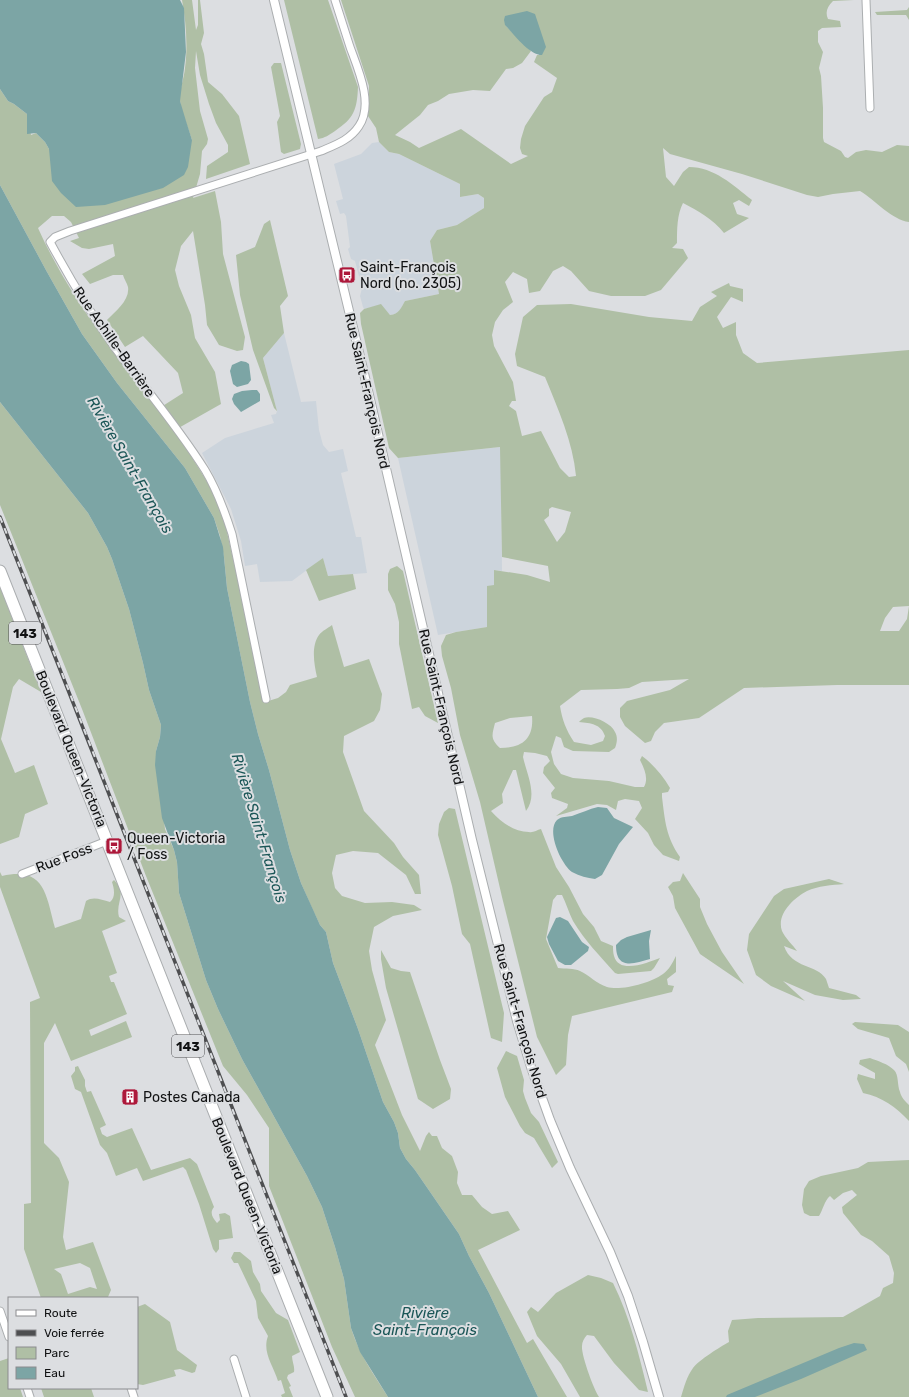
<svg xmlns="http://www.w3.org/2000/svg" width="909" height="1397" viewBox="0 0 909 1397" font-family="Rubik,sans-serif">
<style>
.built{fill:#ccd4dc}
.green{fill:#afbfa5;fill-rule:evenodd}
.water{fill:#7ca5a5}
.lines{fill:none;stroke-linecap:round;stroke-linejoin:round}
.minor-casing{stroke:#abaeb0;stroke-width:9}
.tertiary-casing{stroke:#abaeb0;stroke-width:10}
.primary-casing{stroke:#abaeb0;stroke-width:13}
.minor{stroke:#fff;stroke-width:7}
.tertiary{stroke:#fff;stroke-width:8}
.primary{stroke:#fff;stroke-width:11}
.rail-casing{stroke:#4e4f51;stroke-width:3.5}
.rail{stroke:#dcdee1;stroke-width:2;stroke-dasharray:6;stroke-linecap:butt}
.labels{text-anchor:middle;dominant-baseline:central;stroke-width:4;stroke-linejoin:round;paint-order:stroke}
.shield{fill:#dcdee1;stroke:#4e4f51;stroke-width:1}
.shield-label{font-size:13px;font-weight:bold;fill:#111213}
.poi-label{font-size:14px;fill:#111213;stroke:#dcdee1;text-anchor:start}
.street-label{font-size:14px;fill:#111213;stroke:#dcdee1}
.water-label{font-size:15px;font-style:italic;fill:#1b5657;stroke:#dcdee1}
</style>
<rect width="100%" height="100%" fill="#dcdee1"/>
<path class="built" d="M379,142l10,10 10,2 61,30v13l18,-3 6,4v10l-27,17 -20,5 -7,11 9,53 -34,7 -5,9 -5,4 -5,1 -9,-10 -17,4 -1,-2 -3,-11 2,-8 -7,-27 -4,-2 -3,-10 2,-2 -4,-31 -2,-3 -4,1 -4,-13 7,-2 -9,-35 27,-10 11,-11z
M284,333l17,69 15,-1 3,29 4,15 6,7 14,-3 5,22 -7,2 15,64h5l6,36 -39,3 -5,-18 -31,23 -32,1 -3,-18 -12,2 -4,-25 -10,-32 -29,-56 23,-15 49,-15 -3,-8 5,-1 1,-3 -14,-53z
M501,447l1,124 -8,-1v16h-7v41l-49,8 -40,-177z"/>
<path class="green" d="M182,0h10l4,30 2,-5v-25h2l4,33 -3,11 3,10 4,28 14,12 17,22 11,48 -44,15 1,-13 21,-14v-7l-12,-22 -7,-19 -9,-29 -4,-24 -1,17 5,43 8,28 -1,5 -5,7 -2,23 -7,24 22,-7 6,31 2,32 22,83 -2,13 -6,1 -18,-6 -12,-20 -2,-20 -12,-74 -12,15 -6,24 4,16 12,29 4,23 20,34 6,32 -46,26 36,58 14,35 40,179 13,-4 8,-6 4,-7 27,-8c-3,-13 -6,-31 2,-42 3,-4 9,-7 13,-10l12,42 25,-8 13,35 -2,16 -6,11 -30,15 -1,16 21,59 30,32 9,14 16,18 2,19h-6l-9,-19 -28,-22 -25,-2 -17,4 -4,18 3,15 7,8 23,7 27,-1 22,3 8,5 -29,6 -19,11 -5,24 3,19 14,50 -11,25 27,70 18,36 6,-15 3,-4 3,4h5l5,12 10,8 6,16 -1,11 5,12h10l10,12 10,7 16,-3 12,19 -42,20 49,93 6,-4 34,58h-29l-49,-104 -20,-37 -10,-22 -44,-64 -9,-11 -6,-11 -2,-15 -4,-11 -11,-20 -25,-73 -25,-66 -7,-31 -6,-7 -8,-17 -11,-25 -11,-33 -21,-80 -11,-36 -8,-32 -23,-114 -3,-31 -4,-21 -6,-18 -29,-50 -68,-85 -35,-49 -35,-62 -47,-87v-96l8,12 6,3 13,10 4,21 5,-2 9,9 4,7 143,-9c-4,-13 -10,-26 -12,-39 -1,-11 4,-22 5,-33 3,-22 1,-46 -3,-68zM52,216h12l7,6 8,16 -9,3 12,7 7,1 24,-5 2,12 -33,18 8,10 23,-9h10c1,4 4,8 5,12 2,13 -12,24 -21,33l18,27 18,-11 35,37 5,20 -25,16c-45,-57 -90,-114 -120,-181z
M284,0h44l30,87c-1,23 -4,31 -23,44 -6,4 -10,7 -17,8z
M341,0h513l-21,1c-6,6 -8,11 -5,18l12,2 1,6 -19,1 -4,3v11l5,10 -4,16 2,8 2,32v30l1,4 17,9 4,6 3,1 8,-6 10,-2 16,2 15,-7 12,1v76c-17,-2 -34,-22 -49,-31l-27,3 -15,3 -11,-2 -65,-21 -72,-20 -7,-6 3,29 8,9 9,-14 6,-5c25,0 44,18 63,33l-3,6 -10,-6 -6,3 4,11 12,4 -25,15c-11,-14 -26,-22 -41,-30 -6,12 -6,26 -6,40l-5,5 11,1 5,9 -27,32 -16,6h-34l-22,-5 -18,-20 -8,-5 -10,5 -13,20 -11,2 -2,-14 -14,-7 -8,10 8,20 -10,8 -8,12 -3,13 2,11 19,36 3,19h-4l-3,5 7,5 6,25 19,-5 19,37 9,9 7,-1c-3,-34 -18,-67 -31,-99l-28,-11 -2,-12 8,-37 14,-12 34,-1 78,13 43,4 8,-14 17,-11 -6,-4 18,-9 1,3 13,3v13l-12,-5 -14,20 6,11 13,-6v13l7,18 14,10 152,-13v335h-72l-93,3 -45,30 -35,5 -9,9 -4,9 -6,2 -20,-17 -5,-9v-9l7,-7 43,-11 19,-11 -47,3 -13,6 -12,1 -36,1 -21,16c2,13 6,24 14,36l17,3 12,-4 2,-5c-4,-12 -14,-13 -26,-14 1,-1 3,-3 5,-4 9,-3 27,5 31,14 3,5 2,11 0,16l-6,4 -36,-1 -9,-4 -3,-9 -5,-2 -5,16 3,12 7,10 12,4 36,3 26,6h9c5,-9 0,-19 -4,-27l2,-4c11,8 21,20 28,32l-2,4 -6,1v4c3,24 4,40 18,60l-1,4 -16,-6 -9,-10 -6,-12 -13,-14 7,-11 -3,-7 -14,-2 -7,2 -2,9 -9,-5 -10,-1 -41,12 11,-8 1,-4 -16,-6 -1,-5 4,-5 -12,-15 1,-6 6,-6 -3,-5 -12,-3 -11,-1 -1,5c4,18 15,38 3,54l-10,-41h-3l-11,24 1,9 -12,8c10,11 23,21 38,21 4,1 8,-2 12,-3l15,38 13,20 14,27 11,13 7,14 12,5c0,3 0,7 1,10 5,19 35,6 46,2l-6,10 -3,3 -33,3 -3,-1c-15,-17 -30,-32 -42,-52 -4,-8 -7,-18 -11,-26h-5l-4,5 -7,39 12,29c7,1 16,0 22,3 9,4 17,13 27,16 14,4 44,-4 56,-13 6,-4 10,-12 13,-18v16l-9,7 1,6 6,1 -2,6 -100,24 -4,19 -2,30 -10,10 -19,-38 -35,-140 -22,-95 -20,-67 -9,-47 -9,-32 -1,-10 5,-11 10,-3 31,-5v-41l7,-1v-15l33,5 23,7 -2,-16 -46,-9 -2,-110 -102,11 -9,-10 -28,-124 -1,-11 4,-4 17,-5 9,11c9,-1 11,-7 15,-14l34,-7 -9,-53 7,-11 20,-5 27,-17v-10l-6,-4 -18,3v-13l-61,-30 -10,-2 -10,-10 -3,-14 -8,-12 1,-30zM505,25l37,30h-5l-3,7 23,16 -5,14 -8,5 -19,29 -4,13 -1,9 2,6 6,2 -17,8 -50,-35 -42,19 -9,-6 -15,-7 25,-20 8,-10 10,-4 11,-7 24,-4 17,1 16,-22 7,-1 9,-5 9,-12zM552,507l19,5 -6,20 -8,10 -13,-22 5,-4v-7zM909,606l-2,13 -8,12h-19l5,-13 8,-11zM532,716c2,23 -10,32 -32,32 -10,-9 -8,-13 -5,-25l15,-5z
M909,7v13l-3,-5h-29l-2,-3 32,-2z
M274,63h7l20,81 -1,5 -16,5 -3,-2 -4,-30 3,-6 -9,-49z
M270,220l18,76 -8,10 4,27 -21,25 14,53 -3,-3 -21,-58 -13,-55 -4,-40 19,-8 9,-23z
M0,402l88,111 19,34 5,12 17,50 14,54 6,27 12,35 -1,12 -4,14 9,78 9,21 3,12 2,31 27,87 12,29 24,50 65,117 15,31 13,40 9,32 7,49c8,26 23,47 37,69h-33l-23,-50 -63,-161v-58l-22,-33 -24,-29 -77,-190 -64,-167 -82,-204z
M323,558l5,18 25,-2 3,15 -37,12 -13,-31z
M397,566l6,5 35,152 -13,-7 -6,-9 -7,2 -13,-65v-22l-4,-18 -7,-14v-16l2,-5z
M0,587l41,105 -22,-13 -6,8 -12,52 14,34 19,-8 14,39 -23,10 -6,23 -19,7z
M449,808l6,1 49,204 -2,29 -11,-4 -21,-94 -8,-10 -10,-48 -14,-51 1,-11 5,-12z
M0,872l2,4c43,-10 44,19 53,52l26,-9 5,-18c8,-5 15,-1 24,1 6,-5 4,-14 2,-20l2,-2c14,14 1,22 5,37l7,4 -24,10 15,42 -8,3 2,6h3l13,32 -38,16 2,6 35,-15 6,16 -61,24 -16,-38 -11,20v100l15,15 10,24 -6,55 3,13 27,-8 18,48 -3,7 1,1h-68l-17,-49v-45l7,-1 -1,-201 10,-4 -40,-111zM80,1263l10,5 7,21 -7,-2 -22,7 -7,-20 -7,-5z
M683,873l17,26v8l7,17 15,28 22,32 -44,-30 -25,-46 -2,-12 -5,-9 5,-5 7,-1z
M829,879l15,5c-12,1 -26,2 -37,7 -13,7 -31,23 -25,40 3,7 11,14 15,20l-13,-5c8,23 33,18 42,33 1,3 2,6 3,9l27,7 5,4 -18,1 -28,-5 -32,-14 22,20 -34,-15 -15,-11 -9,-25 2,-16 25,-38 10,-7z
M381,950l10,18 10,3 9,1 30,88 11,29 -1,10 -17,10 -15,-10 -32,-111 -5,-29z
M855,1022l43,3 11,7v40l-3,-8 -10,-8 -7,-18 -31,-9 -6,-5z
M506,1051l11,5 7,24 -1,11 2,7 6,15 8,9 19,40 -6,6 -18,-30 -9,-5 -5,-7 -15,-29 -8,-29z
M870,1058c8,3 18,6 24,12 5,5 3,15 6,22 1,5 5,9 9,13v16c-13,-14 -27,-24 -46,-28l-6,-14 1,-5 17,5v-6l-16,-9 1,-4z
M78,1066l7,14v6l2,6 4,-1 15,34 -6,3 2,6 5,3 25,-9 19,42 39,-12 7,6 17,43c-5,6 -1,11 3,16l3,-3 -1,-6 6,-1 5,3 3,22 -14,2v9l-3,4 -3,-4 -14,-45 -13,-34 -3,-3 -40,14 -6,-13 -21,8 -9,-23 -7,-8 -19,-53 -6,-3 -4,-13 4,-5v-4z
M909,1160v237h-228c3,-10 6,-21 12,-29 6,-8 27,-21 36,-26l-1,-11 4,-11 26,-2 85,-1 37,-21 3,-8 10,-5 1,-10 -5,-17 -17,-15 -11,-6 -18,-22 -1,-6 15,-12 -5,-5 -9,3 -9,7 -4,-4c-6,5 -7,14 -11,20h-9l-6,-3 -2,-8 2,-16 5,-8 12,-5 37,-8 10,-6z
M234,1252h6l11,9 2,11 7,12 1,7 15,22 12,7 12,32 -8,4c0,6 3,10 2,16l-6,3 -1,3 4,8 -2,1 4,10h-11l-1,-2 4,-2 -4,-13 -3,1c-5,-16 -16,-29 -10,-45l-10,-18 -2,-17 -18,-38h-4l-3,-5z
M588,1275l13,3 12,5c17,34 26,72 35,109l-9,-2 -25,-27 -20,-27 -7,-1c-3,3 -5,7 -5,11 -1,9 12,44 17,51h-19l-19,-33 -24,-28 -10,-24 4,-5 7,5 18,-19z
M145,1304l25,18 7,28 20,15 -2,7 -3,1 -12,-4 -6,1 2,6 -33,9 -6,-1v-77z
M9,1358v30h11l3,9h-23v-36z
M41,1388h50l3,9h-50z"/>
<path class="water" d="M0,0h180l4,8 2,44 -6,49 6,20 6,19 -4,27 -4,8 -21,13 -58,17 -29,2 -15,-14 -9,-12 -3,-32 -4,-7 -9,-9 -9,1v-20l-13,-10 -6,-3 -8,-12z
M527,11l8,3 11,33 -4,8c-13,0 -28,-21 -37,-30l-1,-5 1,-4z
M0,185l47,87 35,62 35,49 68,85 29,50 9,29 4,41 23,114 8,32 11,36 21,80 11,33 19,42 6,7 7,31 25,66 25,73 11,20 4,11 2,15 6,11 9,11 44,64 10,22 20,37 49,104h-150l-28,-45 -9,-24 -7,-49 -9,-32 -13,-40 -15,-31 -65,-117 -24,-50 -12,-29 -27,-87 -2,-31 -3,-12 -12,-32 -7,-53 1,-14 4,-14 1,-12 -12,-35 -6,-27 -14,-54 -17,-50 -5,-12 -19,-34 -88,-111z
M241,361l5,1 3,2 2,16 -3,4 -11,3 -4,-3 -3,-13 2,-6z
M252,390h5l3,4v7l-19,11 -7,-8 -2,-5 2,-5 8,-3z
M598,807l9,1 7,10 19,9 -14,17 -17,31 -7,4c-8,-1 -15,-3 -23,-7 -11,-8 -26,-41 -15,-52 5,-4 10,-3 15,-4 9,-3 17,-7 26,-9z
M560,917l8,4 14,21 7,5 -1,4 -17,14h-6l-7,-4 -9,-17 -2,-7 9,-19z
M651,930l-2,11 1,18c-17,5 -34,11 -34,-14l5,-5 6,-3z
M854,1343l10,1 3,6 -66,29 -46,18h-29l1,-2 112,-47z"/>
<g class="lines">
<g class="minor-casing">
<path id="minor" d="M866,0l4,108
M266,699l-34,-165c-7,-22 -15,-44 -27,-64 -27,-43 -60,-82 -90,-122 -24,-34 -45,-69 -65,-106l5,-5 15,-6 251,-80c14,-6 29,-11 38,-25 15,-22 -1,-57 -9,-79 -5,-16 -10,-31 -15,-47
M22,874l85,-33
M0,1311l9,26
M234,1359l12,38
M27,1388l3,9
M131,1388l3,9"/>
</g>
<g class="tertiary-casing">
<path id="tertiary" d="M274,0l89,369 109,471 45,181 14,46 19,53 20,48 40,84 18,44 15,46 16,55"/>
</g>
<g class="primary-casing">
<path id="primary" d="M0,571l327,826"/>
</g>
<use href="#minor" class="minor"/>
<use href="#tertiary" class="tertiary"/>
<use href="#primary" class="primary"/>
<g class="rail-casing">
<path id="rail" d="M0,517c117,293 229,587 346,880"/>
</g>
<use href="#rail" class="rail"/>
</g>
<defs>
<g id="bus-square" transform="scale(0.9)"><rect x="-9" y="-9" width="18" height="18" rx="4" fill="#ad183a" stroke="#dcdee1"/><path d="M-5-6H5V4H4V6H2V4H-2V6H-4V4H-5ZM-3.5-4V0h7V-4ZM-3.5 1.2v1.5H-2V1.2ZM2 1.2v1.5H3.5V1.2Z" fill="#fff"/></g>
<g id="building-square" transform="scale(0.9)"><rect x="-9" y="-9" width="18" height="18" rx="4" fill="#ad183a" stroke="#dcdee1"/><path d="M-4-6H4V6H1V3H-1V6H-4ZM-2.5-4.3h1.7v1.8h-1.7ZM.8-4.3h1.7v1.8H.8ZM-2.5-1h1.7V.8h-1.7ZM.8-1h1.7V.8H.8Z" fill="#fff"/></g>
</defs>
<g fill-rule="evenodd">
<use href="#bus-square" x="347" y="275"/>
<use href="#bus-square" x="114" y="846"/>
<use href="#building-square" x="130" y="1097"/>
</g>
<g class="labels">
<g class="shield">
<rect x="9" y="622" width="32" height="22" rx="3"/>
<rect x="172" y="1035" width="32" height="22" rx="3"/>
</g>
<g class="shield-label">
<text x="25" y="633">143</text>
<text x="188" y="1046">143</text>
</g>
<g class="poi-label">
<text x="360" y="267">Saint-François<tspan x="360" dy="16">Nord (no. 2305)</tspan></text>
<text x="127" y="838">Queen-Victoria<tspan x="127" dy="16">/ Foss</tspan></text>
<text x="143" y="1097">Postes Canada</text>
</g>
<g class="street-label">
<text transform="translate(114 342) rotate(55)">Rue Achille-Barrière</text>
<text transform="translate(367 391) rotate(77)">Rue Saint-François Nord</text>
<text transform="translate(441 707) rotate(77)">Rue Saint-François Nord</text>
<text transform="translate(71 749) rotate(68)">Boulevard Queen-Victoria</text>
<text transform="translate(64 858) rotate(-21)">Rue Foss</text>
<text transform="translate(520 1021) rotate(74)">Rue Saint-François Nord</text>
<text transform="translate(247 1196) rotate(68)">Boulevard Queen-Victoria</text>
</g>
<g class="water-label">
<text transform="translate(130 465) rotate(60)">Rivière Saint-François</text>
<text transform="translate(259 828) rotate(73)">Rivière Saint-François</text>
<text x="425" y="1313">Rivière<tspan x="425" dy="17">Saint-François</tspan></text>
</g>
</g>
<rect x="8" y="1297" width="130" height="92" fill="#dcdee1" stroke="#8b8c8f"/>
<rect x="16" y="1310" width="20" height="6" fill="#ffffff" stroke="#8b8c8f"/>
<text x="44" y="1317" font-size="12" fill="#111213">Route</text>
<rect x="16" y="1330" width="20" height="6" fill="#4e4f51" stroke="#8b8c8f"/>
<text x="44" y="1337" font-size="12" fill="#111213">Voie ferrée</text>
<rect x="16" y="1347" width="20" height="12" fill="#afbfa5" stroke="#8b8c8f"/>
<text x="44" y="1357" font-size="12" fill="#111213">Parc</text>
<rect x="16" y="1367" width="20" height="12" fill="#7ca5a5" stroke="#8b8c8f"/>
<text x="44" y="1377" font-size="12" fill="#111213">Eau</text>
</svg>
